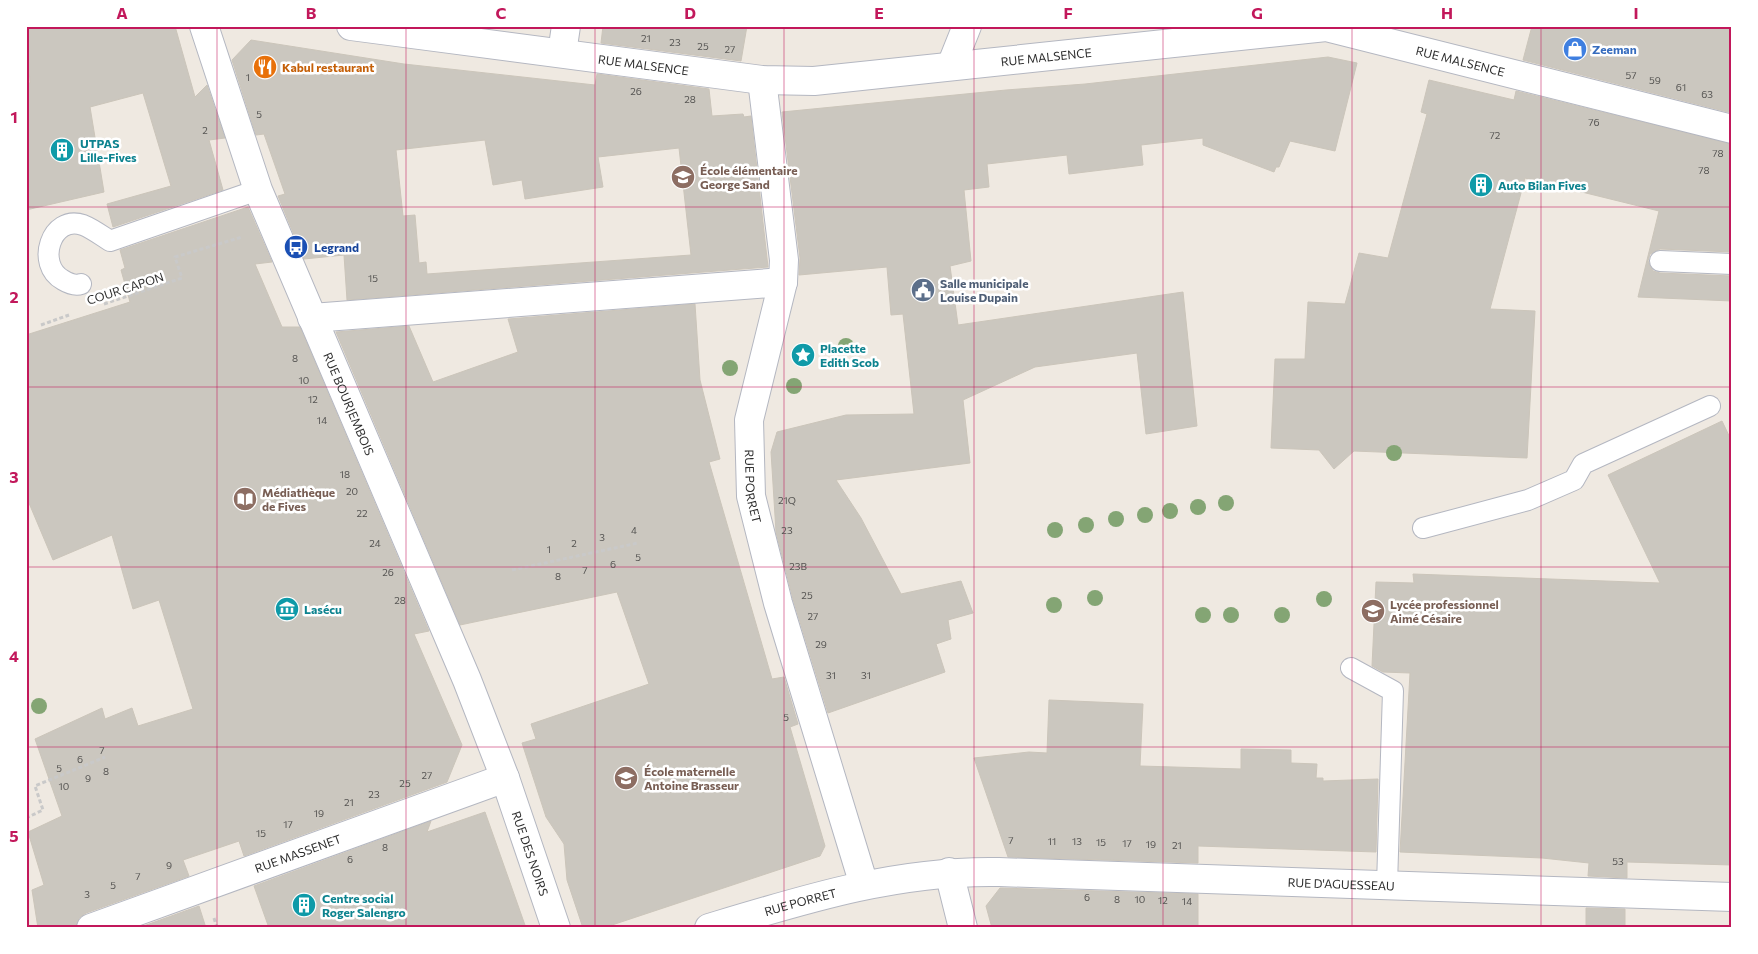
<svg xmlns="http://www.w3.org/2000/svg" width="1758" height="954" viewBox="0 0 1758 954" font-family="Commissioner,sans-serif">
<style>
.building{fill:#cbc7bf;stroke:#cbc5ba;fill-rule:evenodd}
.lines{fill:none;stroke-linecap:round;stroke-linejoin:round}
.lane-casing{stroke:#b4b7c1;stroke-width:22}
.street-casing{stroke:#b4b7c1;stroke-width:30}
.path{stroke:#c9c9c9;stroke-width:3;stroke-dasharray:4 2.5;stroke-linecap:butt}
.lane{stroke:#fff;stroke-width:20}
.street{stroke:#fff;stroke-width:28}
.tree{fill:#84a574}
.grid{fill:none;stroke:#c2185b;stroke-width:1;stroke-opacity:0.55}
.labels{text-anchor:middle;dominant-baseline:central;stroke-width:5;stroke-linejoin:round;paint-order:stroke}
.number-label{font-size:10px;fill:#555452}
.shop-label{font-size:12px;font-weight:bold;fill:#366cbe;stroke:#fff;text-anchor:start}
.street-label{font-size:12px;fill:#2e2e2e;stroke:#fff}
.food-label{font-size:12px;font-weight:bold;fill:#c56008;stroke:#fff;text-anchor:start}
.culture-label{font-size:12px;font-weight:bold;fill:#0d838f;stroke:#fff;text-anchor:start}
.education-label{font-size:12px;font-weight:bold;fill:#785e54;stroke:#fff;text-anchor:start}
.transit-label{font-size:12px;font-weight:bold;fill:#164399;stroke:#fff;text-anchor:start}
.service-label{font-size:12px;font-weight:bold;fill:#4e5e75;stroke:#fff;text-anchor:start}
.neatline{fill:none;stroke:#c2185b;stroke-width:2}
.grid-label{font-size:16px;text-anchor:middle;font-weight:bold;fill:#c2185b}
</style>
<rect width="100%" height="100%" fill="#efe9e1"/>
<path class="building" d="M26,26h149l20,71 12,-12 18,53 -16,2 14,50 -110,37 -6,-23 64,-18 -28,-93 -53,14 14,85 -78,18v-127h4z
M603,26h144l-6,35 -140,-18z
M1532,26h200v87l-209,-53z
M251,40l153,24 191,21 2,-11 112,15 3,27 31,-2 1,3 7,-1 17,151 -421,33 -3,-45 -40,4 -26,-63 7,-2 -21,-60 -8,1 -24,-75zM485,140l8,45 29,-5 3,19 78,-12 -5,-30 81,-9 12,107 -264,19 -1,-12 -7,1 -4,-48 -12,1 -7,-66z
M1328,57l29,6 -22,88 -45,-10 -11,26h-3l-2,5 -71,-27v-7l-62,7 2,20 -74,9 -2,-19 -80,9 2,23 -25,3 7,71 -21,5 8,59 225,-33 14,134 -51,8 -9,-81 -102,14 -72,33 7,63 -134,17 25,38 40,76 60,-13 12,32 -25,7 3,19 -15,5 9,28 -117,41 -35,-114 -17,-67 -5,-80 6,-20 69,-17 68,-1 -11,-100 -12,1 -4,-48 -88,8 1,-17 -18,-146 224,-22 79,-6z
M1429,80l85,20 2,-9 216,53v108l-72,-3 -10,5 -2,7 5,10 7,2 72,3v25l-94,-4 21,-86 -134,-33 -35,131 45,2 -8,147 -173,-7 -20,18 -15,-19 -48,-2 4,-89h30l3,-57 37,2 14,-51 29,5 39,-144 -6,-2z
M248,207l24,55 -17,2 27,63h18l129,304 -15,3 48,111 -15,37 -203,74 -5,-15 -56,19 6,16 -103,37 -7,5 -3,10h-38l-6,-38 12,-5 -16,-53 34,-16 -27,-77 67,-31 3,11 27,-11 6,18 55,-17 -34,-109 -26,9 -21,-74 -59,25 -27,-64v-161l104,-33 -9,-32 4,-2 -5,-18z
M695,304l5,76 20,79 -11,3 63,217 12,-2 14,47 -8,3 35,119 -5,10 -217,72h-20l-16,-48 -3,-36 -18,-27 -24,-74 14,-4 -5,-15 118,-40 -32,-92 -157,33 -124,-293 73,-6 24,56 85,-30 -10,-33z
M1722,421l10,21v423l-105,-3v16l-39,-2 1,-13 -47,-5 -142,-6 10,-179 -27,-1 -11,-6 4,-84 38,1 -1,-9 247,9 -52,-108z
M1049,700l94,4 -3,62 101,3v-20l50,1v13l26,1 -1,14h7v3l55,-2 -2,73 -178,-6v17l-190,-6 -34,-99 55,-6 18,1z
M485,812l41,116h-257l-15,-42 177,-65 -4,11z
M1000,888l198,6v34h-206l-6,-22z
M199,906l7,22h-68z
M1586,908l39,1v19h-39z"/>
<g class="lines">
<g class="lane-casing">
<path id="lane" d="M1660,261l72,3
M81,284c-6,2 -13,-1 -18,-4 -28,-15 -12,-66 20,-55 10,4 19,11 27,16l148,-51
M1423,528l105,-28 46,-20 9,-16 127,-58
M1351,668l42,23 -6,194"/>
</g>
<g class="street-casing">
<g id="street">
<path id="s1" d="M204,26l54,164 209,490 38,98 51,150"/>
<path id="s2" d="M351,26l411,54 52,1 512,-54 406,102"/>
<path d="M562,53l4,-27"/>
<path d="M951,66l16,-40"/>
<path id="s3" d="M762,80l22,180 -1,22 -34,138 2,76 27,107 86,282"/>
<path d="M312,318l471,-36"/>
<path d="M949,872l14,56"/>
<path id="s4" d="M91,928l414,-150"/>
<path id="s5" d="M709,928c96,-29 188,-58 290,-56l733,25"/>
</g>
</g>
<path class="path" d="M104,304l78,-26 -7,-21 67,-20
M41,325l28,-10
M512,570l126,-27
M26,818l17,-8 -8,-24 70,-29
M214,918l3,10"/>
<use href="#lane" class="lane"/>
<use href="#street" class="street"/>
</g>
<g class="tree">
<circle cx="846" cy="346" r="8"/>
<circle cx="730" cy="368" r="8"/>
<circle cx="794" cy="386" r="8"/>
<circle cx="1394" cy="453" r="8"/>
<circle cx="1226" cy="503" r="8"/>
<circle cx="1198" cy="507" r="8"/>
<circle cx="1170" cy="511" r="8"/>
<circle cx="1145" cy="515" r="8"/>
<circle cx="1116" cy="519" r="8"/>
<circle cx="1086" cy="525" r="8"/>
<circle cx="1055" cy="530" r="8"/>
<circle cx="1095" cy="598" r="8"/>
<circle cx="1324" cy="599" r="8"/>
<circle cx="1054" cy="605" r="8"/>
<circle cx="1203" cy="615" r="8"/>
<circle cx="1231" cy="615" r="8"/>
<circle cx="1282" cy="615" r="8"/>
<circle cx="39" cy="706" r="8"/>
</g>
<path class="grid" d="M217,26v902M406,26v902M595,26v902M784,26v902M974,26v902M1163,26v902M1352,26v902M1541,26v902M26,207h1706M26,387h1706M26,567h1706M26,747h1706"/>
<defs>
<g id="shop-disc" transform="scale(1.25)"><circle r="9.5" fill="#3f7fe0" stroke="#fff"/><path d="M-5-2.5h2.3a2.7 3.5 0 0 1 5.4 0H5L5.5 6h-11ZM-1.5-2.5h3a1.5 2.3 0 0 0-3 0Z" fill="#fff"/></g>
<g id="restaurant-disc" transform="scale(1.25)"><circle r="9.5" fill="#e8710a" stroke="#fff"/><path d="M-5-6h1v4h1v-4h1v4h1v-4h1v5L-1.5 .5V6h-2V.5L-5-1ZM5-6V6H3V1.5H1.5Q1.5-4 5-6Z" fill="#fff"/></g>
<g id="building-disc" transform="scale(1.25)"><circle r="9.5" fill="#0f9aa8" stroke="#fff"/><path d="M-4-6H4V6H1V3H-1V6H-4ZM-2.5-4.3h1.7v1.8h-1.7ZM.8-4.3h1.7v1.8H.8ZM-2.5-1h1.7V.8h-1.7ZM.8-1h1.7V.8H.8Z" fill="#fff"/></g>
<g id="school-disc" transform="scale(1.25)"><circle r="9.5" fill="#8d6e63" stroke="#fff"/><path d="M0-5L7-2L0 1L-7-2ZM-4 1L0 2.5L4 1V4Q0 6-4 4Z" fill="#fff"/></g>
<g id="bus-disc" transform="scale(1.25)"><circle r="9.5" fill="#1a4fb4" stroke="#fff"/><path d="M-5-6H5V4H4V6H2V4H-2V6H-4V4H-5ZM-3.5-4V0h7V-4ZM-3.5 1.2v1.5H-2V1.2ZM2 1.2v1.5H3.5V1.2Z" fill="#fff"/></g>
<g id="civic-disc" transform="scale(1.25)"><circle r="9.5" fill="#5c6f8a" stroke="#fff"/><path d="M-.6-6.5H3V-4.5H.6V-3L4-1V1h2V6H-6V1h2V-1L-.6-3ZM-1.2 2.5V6h2.4V2.5Z" fill="#fff"/></g>
<g id="sight-disc" transform="scale(1.25)"><circle r="9.5" fill="#0f9aa8" stroke="#fff"/><path d="M0-6L1.8-2.2L6-1.7L2.9 1.2L3.7 5.4L0 3.3L-3.7 5.4L-2.9 1.2L-6-1.7L-1.8-2.2Z" fill="#fff"/></g>
<g id="library-disc" transform="scale(1.25)"><circle r="9.5" fill="#8d6e63" stroke="#fff"/><path d="M-6-4Q-3-5.5-.7-3.5V5Q-3 3-6 4ZM6-4Q3-5.5 .7-3.5V5Q3 3 6 4Z" fill="#fff"/></g>
<g id="museum-disc" transform="scale(1.25)"><circle r="9.5" fill="#0f9aa8" stroke="#fff"/><path d="M0-6L6-3V-2H-6V-3ZM-5-1h2V3h-2ZM-1-1h2V3h-2ZM3-1h2V3H3ZM-6 4H6V6H-6Z" fill="#fff"/></g>
</defs>
<g fill-rule="evenodd">
<use href="#shop-disc" x="1575" y="49"/>
<use href="#restaurant-disc" x="265" y="67"/>
<use href="#building-disc" x="62" y="150"/>
<use href="#school-disc" x="683" y="177"/>
<use href="#building-disc" x="1481" y="185"/>
<use href="#bus-disc" x="296" y="247"/>
<use href="#civic-disc" x="923" y="290"/>
<use href="#sight-disc" x="803" y="355"/>
<use href="#library-disc" x="245" y="499"/>
<use href="#museum-disc" x="287" y="609"/>
<use href="#school-disc" x="1373" y="611"/>
<use href="#school-disc" x="626" y="778"/>
<use href="#building-disc" x="304" y="905"/>
</g>
<g class="labels">
<g class="number-label">
<text x="646" y="38">21</text>
<text x="675" y="42">23</text>
<text x="703" y="46">25</text>
<text x="730" y="49">27</text>
<text x="1631" y="75">57</text>
<text x="248" y="77">1</text>
<text x="1655" y="80">59</text>
<text x="1681" y="87">61</text>
<text x="636" y="91">26</text>
<text x="1707" y="94">63</text>
<text x="690" y="99">28</text>
<text x="259" y="114">5</text>
<text x="1594" y="122">76</text>
<text x="205" y="130">2</text>
<text x="1495" y="135">72</text>
<text x="1718" y="153">78</text>
<text x="1704" y="170">78</text>
<text x="373" y="278">15</text>
<text x="295" y="358">8</text>
<text x="304" y="380">10</text>
<text x="313" y="399">12</text>
<text x="322" y="420">14</text>
<text x="345" y="474">18</text>
<text x="352" y="491">20</text>
<text x="787" y="500">21Q</text>
<text x="362" y="513">22</text>
<text x="634" y="530">4</text>
<text x="787" y="530">23</text>
<text x="602" y="537">3</text>
<text x="375" y="543">24</text>
<text x="574" y="543">2</text>
<text x="549" y="549">1</text>
<text x="638" y="557">5</text>
<text x="613" y="564">6</text>
<text x="798" y="566">23B</text>
<text x="585" y="570">7</text>
<text x="388" y="572">26</text>
<text x="558" y="576">8</text>
<text x="807" y="595">25</text>
<text x="400" y="600">28</text>
<text x="813" y="616">27</text>
<text x="821" y="644">29</text>
<text x="831" y="675">31</text>
<text x="866" y="675">31</text>
<text x="786" y="717">5</text>
<text x="102" y="750">7</text>
<text x="80" y="759">6</text>
<text x="59" y="768">5</text>
<text x="106" y="771">8</text>
<text x="427" y="775">27</text>
<text x="88" y="778">9</text>
<text x="405" y="783">25</text>
<text x="64" y="786">10</text>
<text x="374" y="794">23</text>
<text x="349" y="802">21</text>
<text x="319" y="813">19</text>
<text x="288" y="824">17</text>
<text x="261" y="833">15</text>
<text x="1011" y="840">7</text>
<text x="1052" y="841">11</text>
<text x="1077" y="841">13</text>
<text x="1101" y="842">15</text>
<text x="1127" y="843">17</text>
<text x="1151" y="844">19</text>
<text x="1177" y="845">21</text>
<text x="385" y="847">8</text>
<text x="350" y="859">6</text>
<text x="1618" y="861">53</text>
<text x="169" y="865">9</text>
<text x="138" y="876">7</text>
<text x="113" y="885">5</text>
<text x="87" y="894">3</text>
<text x="1087" y="897">6</text>
<text x="1117" y="899">8</text>
<text x="1140" y="899">10</text>
<text x="1163" y="900">12</text>
<text x="1187" y="901">14</text>
</g>
<g class="shop-label">
<text x="1592" y="49">Zeeman</text>
</g>
<g class="street-label">
<text stroke="none"><textPath href="#s2" startOffset="700">RUE MALSENCE</textPath></text>
<text stroke="none"><textPath href="#s2" startOffset="1120">RUE MALSENCE</textPath></text>
<text stroke="none"><textPath href="#s2" startOffset="295">RUE MALSENCE</textPath></text>
<text transform="translate(125 288) rotate(-18)">COUR CAPON</text>
<text stroke="none"><textPath href="#s1" startOffset="405">RUE BOURJEMBOIS</textPath></text>
<text stroke="none"><textPath href="#s3" startOffset="412">RUE PORRET</textPath></text>
<text stroke="none"><textPath href="#s4" startOffset="220">RUE MASSENET</textPath></text>
<text stroke="none"><textPath href="#s1" startOffset="890">RUE DES NOIRS</textPath></text>
<text stroke="none"><textPath href="#s5" startOffset="639">RUE D'AGUESSEAU</textPath></text>
<text stroke="none"><textPath href="#s5" startOffset="95">RUE PORRET</textPath></text>
</g>
<g class="food-label">
<text x="282" y="67">Kabul restaurant</text>
</g>
<g class="culture-label">
<text x="80" y="143">UTPAS<tspan x="80" dy="14">Lille-Fives</tspan></text>
<text x="1498" y="185">Auto Bilan Fives</text>
<text x="820" y="348">Placette<tspan x="820" dy="14">Edith Scob</tspan></text>
<text x="304" y="609">Lasécu</text>
<text x="322" y="898">Centre social<tspan x="322" dy="14">Roger Salengro</tspan></text>
</g>
<g class="education-label">
<text x="700" y="170">École élémentaire<tspan x="700" dy="14">George Sand</tspan></text>
<text x="262" y="492">Médiathèque<tspan x="262" dy="14">de Fives</tspan></text>
<text x="1390" y="604">Lycée professionnel<tspan x="1390" dy="14">Aimé Césaire</tspan></text>
<text x="644" y="771">École maternelle<tspan x="644" dy="14">Antoine Brasseur</tspan></text>
</g>
<g class="transit-label">
<text x="314" y="247">Legrand</text>
</g>
<g class="service-label">
<text x="940" y="283">Salle municipale<tspan x="940" dy="14">Louise Dupain</tspan></text>
</g>
</g>
<rect width="1758" height="954" fill="none" stroke="#ffffff" stroke-width="55"/>
<rect x="28" y="28" width="1702" height="898" class="neatline"/>
<g class="grid-label">
<text x="122" y="19">A</text>
<text x="311" y="19">B</text>
<text x="501" y="19">C</text>
<text x="690" y="19">D</text>
<text x="879" y="19">E</text>
<text x="1068" y="19">F</text>
<text x="1257" y="19">G</text>
<text x="1447" y="19">H</text>
<text x="1636" y="19">I</text>
<text x="14" y="123">1</text>
<text x="14" y="303">2</text>
<text x="14" y="483">3</text>
<text x="14" y="662">4</text>
<text x="14" y="842">5</text>
</g>
</svg>
